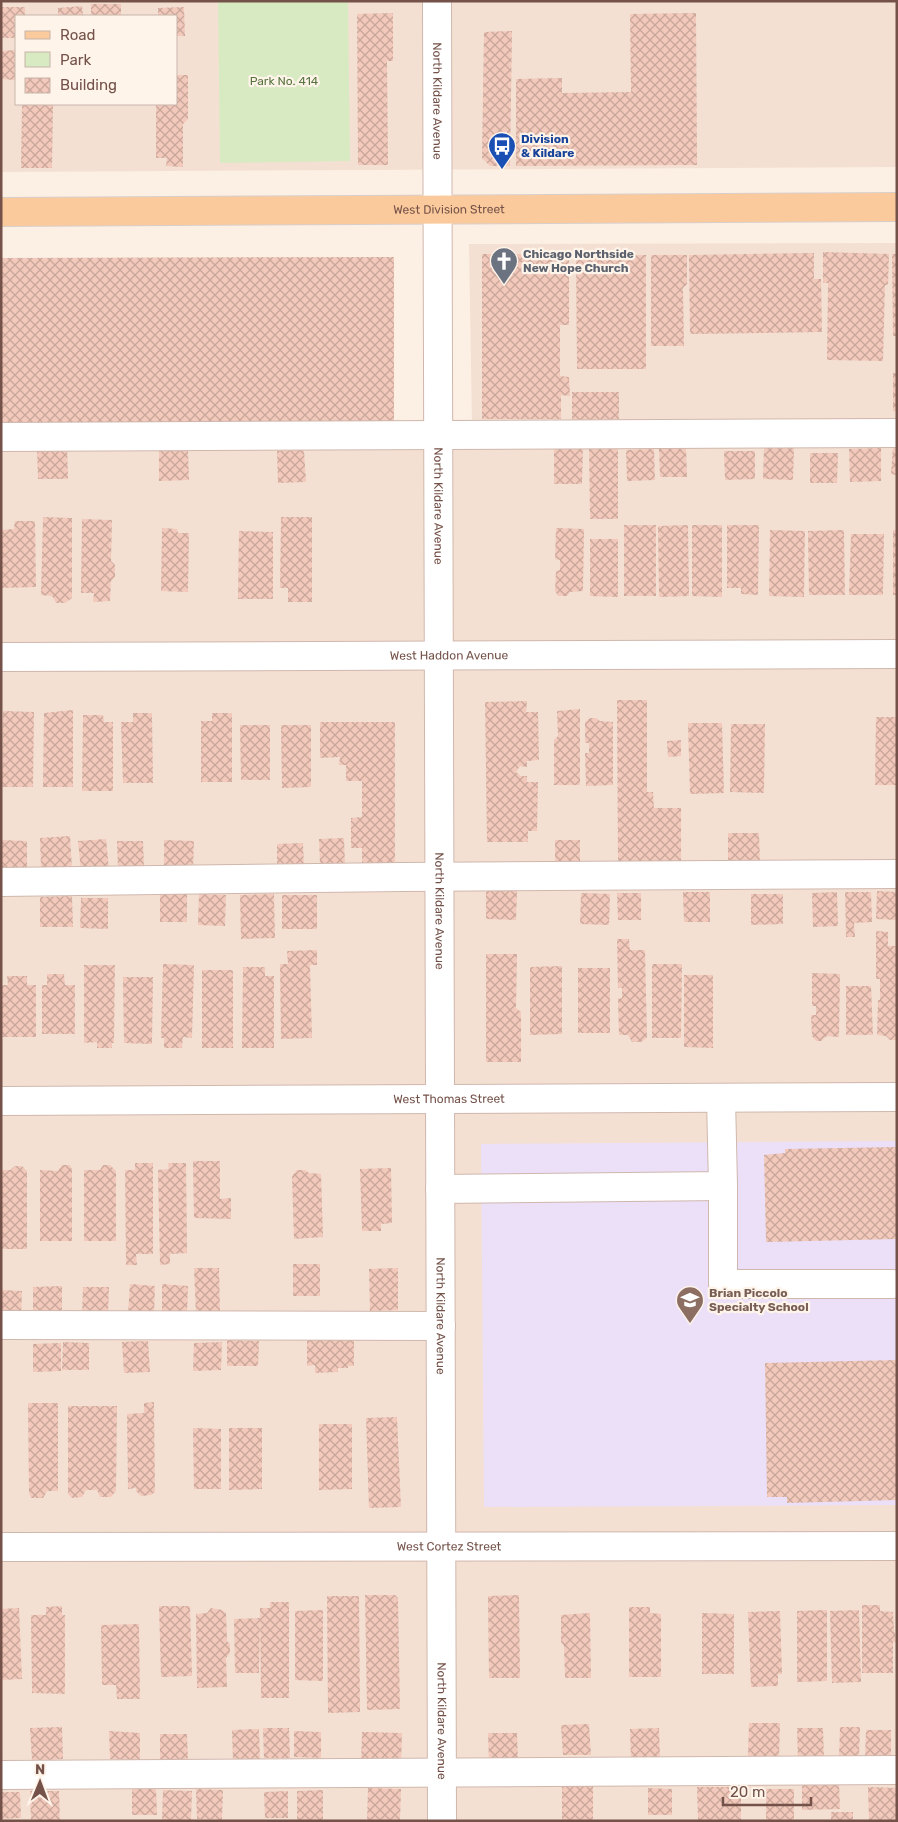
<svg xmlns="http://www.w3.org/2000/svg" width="898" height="1822" viewBox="0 0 898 1822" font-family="Rubik,sans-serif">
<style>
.residential{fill:#f4e0d2;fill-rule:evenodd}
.education{fill:#ece0f8}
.green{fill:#d8eac2}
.building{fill:url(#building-cross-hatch)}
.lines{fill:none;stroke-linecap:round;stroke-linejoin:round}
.minor-casing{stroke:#d0b7ad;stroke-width:30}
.major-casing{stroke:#d8cfcc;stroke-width:30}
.minor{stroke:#fff;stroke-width:28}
.major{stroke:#fbca9c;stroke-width:28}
.labels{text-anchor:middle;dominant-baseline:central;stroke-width:4.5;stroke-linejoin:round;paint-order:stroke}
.park-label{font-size:12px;fill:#57743f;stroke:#fff4ea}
.street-label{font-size:12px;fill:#745249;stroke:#fff4ea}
.transit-label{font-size:12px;font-weight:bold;fill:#164399;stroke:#fff4ea;text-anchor:start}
.worship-label{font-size:12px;font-weight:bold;fill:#5b616d;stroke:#fff4ea;text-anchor:start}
.education-label{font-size:12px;font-weight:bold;fill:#785e54;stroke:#fff4ea;text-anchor:start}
</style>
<defs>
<pattern id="building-cross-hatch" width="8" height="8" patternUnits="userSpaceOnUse" patternTransform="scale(1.25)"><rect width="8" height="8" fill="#f2c9bb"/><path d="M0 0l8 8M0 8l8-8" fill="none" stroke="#c9a69a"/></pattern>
</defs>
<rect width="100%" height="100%" fill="#fcefe4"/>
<path class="residential" d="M1,1h896v166l-896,5zM16,16h160v88h-160z
M897,243v1578h-896v-1394l471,-2 -3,-181z"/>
<path class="education" d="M897,1141v364l-413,2 -3,-363z"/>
<path class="green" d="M218,1h130l2,160 -130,2z"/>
<path class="building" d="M91,4h30v12h-30z
M82,6l1,10h-25v-8z
M1,7h24v9h-9v22h-15z
M184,7l1,29h-9v-20h-18v-8z
M393,13v48h-6l1,104h-30l-1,-151z
M696,13l1,152 -181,1v-87l46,-1v15l69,-1 -1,-78z
M512,31l-2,135h-20l-8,-8 2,-126z
M16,50v30l-15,-1v-28z
M176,75h12v44l-5,5v43l-17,-1 1,-8h-11v-54h20z
M22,104h31l-1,64h-31z
M823,252l66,2 -1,31h-3l-2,76 -56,-1 1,-77h-5z
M814,253v26h7l1,53 -132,2 -1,-79z
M482,254h87v71h-9v51l9,1 1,19 -9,-1v24h-79z
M892,254h5v82h-4z
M576,255h70v114h-69z
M651,255h36v29l-4,4 1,58h-33z
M394,257v166l-393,2v-167z
M893,373h4v39l-4,-1z
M572,392h47v27l-47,1z
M589,444h29v75h-28z
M893,446l4,1v28l-6,-1z
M67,447l1,32h-30l-1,-31z
M554,447h29l-1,37h-28z
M764,447l30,1 -1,32 -30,-1z
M686,448l1,29h-27l-1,-28z
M881,448v33l-31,1 -1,-33z
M654,449l1,31 -28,1 -1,-31z
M159,450h29l1,30 -30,1z
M304,450l2,32 -28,1 -1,-32z
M724,451h31v28l-30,1z
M810,453h28l-1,30h-27z
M43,517l29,1v80l-7,5h-9l-4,-7 -11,-1z
M281,517h31v85h-24v-14h-8z
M82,519l30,1 -1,41 4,4v12l-4,4 -1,20 -17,1 1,-9h-13z
M15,521h20l1,66 -35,1v-58l13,-1z
M624,525h32v71h-32z
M688,525l1,71 -30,1 -1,-71z
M692,525h30v72l-30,-1z
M727,525h32l-1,70 -17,-1v-6h-14z
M162,528l15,1 1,4h11l-1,59 -27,-1z
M556,528l28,1 -1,62 -13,1 -3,4h-9l-3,-5 1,-20 4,-1v-10l-5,-1z
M770,530l35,1 -1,66 -35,-1z
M844,530l1,65h-36l-1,-64z
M893,530h4v65h-4z
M239,531l34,1v67h-35z
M851,534h33l-1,61h-34z
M590,539h28v58l-28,-1z
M617,700h30v92h6l1,16h27v57l-63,1z
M527,701l-1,11h12l1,48 -12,1v6l-7,-1 -4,6 5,4h6v6h11l-1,49h-9v11h-41l-2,-140z
M580,709v76h-26v-45l4,-4 -1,-25z
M73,710v77h-30l1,-74z
M3,711l31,1 -1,75h-31z
M133,713h19l1,70h-30l-2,-61h12z
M212,713h20v69h-31v-61h11z
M83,715h20l1,7h9v69h-31z
M876,717h21v68h-22z
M590,718h6l4,3 13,1v63l-27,1 -1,-33h4v-10h-4v-21z
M320,722h75v148l-33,1v-23h-11v-30l11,-1v-36h-16v-16h-7l1,-8 -20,1z
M688,723h34l2,70 -34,1z
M731,724h34l-1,69 -34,-1z
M240,725h30v55h-29z
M281,725h30v62l-29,1z
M681,740v16l-13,1 -1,-16z
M728,833h31l1,30 -32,2z
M70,836l2,32 -31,1 -1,-31z
M344,838l1,26h-25l-1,-25z
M106,839l3,30 -28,2 -3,-30z
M1,840l26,1v28h-26z
M164,840l30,1 -1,28 -29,-1z
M555,840h25v24h-25z
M117,841h26l1,27 -26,1z
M303,843l1,25h-27v-24z
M486,890l31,1 -1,29 -30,-1z
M877,891l20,1v28l-21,-1z
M683,892h27v30h-26z
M837,892l1,34 -25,1 -1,-34z
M845,892h26l1,30 -18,1 1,14h-9z
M581,893l29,1 -1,31 -29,-1z
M617,893h24v27h-23z
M160,894h27v28h-27z
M199,894l27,1 -1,31 -27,-1z
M274,894l1,44 -34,1 -1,-44z
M751,894h32v30l-32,1z
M282,895h35v34h-35z
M72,896l1,31h-33v-30z
M81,898h27v31l-28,-1z
M876,931l12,1v14h9v94h-7l-4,-4 -9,-1 1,-35h2v-21h-4z
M617,939h12l1,11h15l2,88 -6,4h-9l-4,-7h-9l-1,-36 4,-1v-10h-4z
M317,950v15h-7l2,73 -31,1 -1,-75h8l-1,-13z
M486,954h31l-1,54 5,4v50h-35z
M163,964l31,1 -2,73 -9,-1 -1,11h-18v-10h-3z
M652,964h30l-1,74h-29z
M84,965h31l-1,78h-2v5h-15v-6l-13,1z
M562,966v68l-32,1v-68z
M243,967h22v9h9v72h-32z
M578,968h32v65h-32z
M202,970h31v78h-31z
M812,973l28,1 -1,63 -12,-1 -6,5h-5l-4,-5 -1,-21h5v-9h-4z
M47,974h17l1,11h10v49h-33v-49h5z
M684,975h29v73l-29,-1z
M7,976h20v9h9v52h-34v-52h6z
M123,977h30l-1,67 -28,-1z
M846,986h25l2,49h-27z
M897,1147v92l-131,3 -2,-87 21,-2v-4z
M193,1161h27v38l11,-1v21l-37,-1z
M135,1163h18v91h-17l1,11h-11l-1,-95h10z
M168,1163h18l1,90 -17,1v10l-10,1 -2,-95 11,-1z
M62,1165h8l2,5v71h-32v-71l18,1z
M103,1165h7l6,6v70h-32v-71h16z
M15,1166h7l5,5v78h-26v-79h9z
M391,1168l1,55 -11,1v7h-19l-2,-62z
M297,1170h8l4,3 12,1 2,63 -29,2 -2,-63z
M293,1264h27v32h-27z
M194,1268h25l1,46 -24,1z
M398,1268v42l-28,1 -1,-42z
M130,1284l25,2 -1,29 -26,-1z
M162,1284l26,2 -1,28h-25z
M62,1286v30l-29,-1v-28z
M83,1287h26l-1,29 -26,-1z
M1,1290l21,1 -1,28h-20z
M354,1339v27h-6v2h-10v4l-23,1v-8l-8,1v-26z
M227,1340l32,1 -1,25h-31z
M148,1341l2,31 -26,1 -2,-31z
M63,1342l26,1v27h-27z
M222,1342l-1,28 -28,1 1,-28z
M61,1343v28l-28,1v-28z
M897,1360v140l-110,3v-6h-20l-2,-134z
M154,1402l1,90 -4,3 -10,1 -5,-5v-3l-8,1 -1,-75 17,-1v-10z
M28,1403h30v88h-11l-4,7h-12l-2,-5z
M68,1406h49l-1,85 -5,6h-11l-3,-7h-11l-4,7 -10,1 -4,-4z
M397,1417l4,90 -32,1 -3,-90z
M319,1424h33v65l-33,1z
M193,1428l28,1v60h-27z
M229,1428h33v61l-33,1z
M365,1595h30l3,3 2,111 -33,1z
M519,1595l1,83h-31l-1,-82z
M327,1596h32l1,116 -32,1z
M270,1602h19v96h-28l-1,-90h10z
M862,1605h18v6l13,1 1,20h1l1,10h-3v31h-31z
M62,1606v9h3v79l-33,-1 -1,-78h15v-8z
M159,1606h31l2,70 -31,1z
M629,1607h21v6l11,1v63h-32z
M19,1608l3,71 -21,1v-71z
M211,1608l11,2 4,3 1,28 3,3v9l-4,5 1,29 -30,1 -1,-74 11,-1z
M323,1610v71l-28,-1v-69z
M827,1610v71l-30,1v-71z
M859,1610l2,72 -29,1 -2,-72z
M780,1611l2,63h-4v12l-27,1 -3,-75z
M590,1613l1,65h-26l-1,-32 -3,-4v-27z
M702,1613l32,1v60h-32z
M260,1618l-1,55h-24l-1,-54z
M139,1624l1,75h-23l-1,-14h-14l-1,-60z
M749,1723h31l-1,35 -31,-1z
M589,1724l2,31h-28l-2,-30z
M62,1727l1,32 -31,2 -2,-33z
M840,1727h20l-1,31h-20z
M263,1728h26l1,30h-26z
M659,1728l1,30 -29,2 -1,-31z
M797,1728h26l1,31 -26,1z
M259,1729l1,31 -27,1 -1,-31z
M866,1730h25v29h-26z
M109,1731l31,2v27l-30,-1z
M294,1731l27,1v26l-27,-1z
M362,1732l40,1 -1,32 -40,-1z
M488,1733h29l1,28 -29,1z
M160,1734h27l1,29 -28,1z
M839,1783l1,26 -38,1v-25z
M562,1784h31v37h-31z
M697,1787h44v33h-43z
M868,1787l29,1v33h-28z
M132,1788h24l1,27h-25z
M368,1788l33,1 -1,32h-33z
M648,1788l24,1v26h-24z
M196,1789l27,1 -1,30 -25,-1z
M766,1789h28v31h-28z
M163,1790l29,1 -1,30h-29z
M323,1790v30h-26v-29z
M30,1791h29l1,30h-29z
M288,1791v27h-23l-1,-26z
M1,1792h19l1,26 -20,1z
M831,1812h22v9h-22z"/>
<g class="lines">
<g class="minor-casing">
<g id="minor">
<path id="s1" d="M437,1l5,1820"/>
<path d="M1,437l896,-4"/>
<path id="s2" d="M1,657l896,-3"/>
<path d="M1,882l400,-5 496,-3"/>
<path id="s3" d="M1,1101l896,-4"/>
<path d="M723,1186v98h170"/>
<path d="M440,1189l283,-3 -2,-88"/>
<path d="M1,1325l440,1"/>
<path id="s4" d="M1,1547l896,-1"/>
<path d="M1,1775l896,-5"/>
</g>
</g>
<g class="major-casing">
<g id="major">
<path id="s5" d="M1,212l896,-5"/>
</g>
</g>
<use href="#minor" class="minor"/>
<use href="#major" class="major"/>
</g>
<defs>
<g id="bus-pin" transform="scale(1.4375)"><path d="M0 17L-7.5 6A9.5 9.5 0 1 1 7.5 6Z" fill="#1a4fb4" stroke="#fff4ea"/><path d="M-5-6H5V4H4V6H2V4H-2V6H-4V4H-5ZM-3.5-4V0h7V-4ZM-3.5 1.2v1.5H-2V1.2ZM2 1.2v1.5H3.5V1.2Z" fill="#fff"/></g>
<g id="church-pin" transform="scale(1.4375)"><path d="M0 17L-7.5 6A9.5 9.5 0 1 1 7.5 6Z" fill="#6b7280" stroke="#fff4ea"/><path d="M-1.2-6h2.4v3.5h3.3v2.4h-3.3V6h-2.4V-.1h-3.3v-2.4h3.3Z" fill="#fff"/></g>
<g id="school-pin" transform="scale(1.4375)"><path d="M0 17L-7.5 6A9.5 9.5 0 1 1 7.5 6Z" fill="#8d6e63" stroke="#fff4ea"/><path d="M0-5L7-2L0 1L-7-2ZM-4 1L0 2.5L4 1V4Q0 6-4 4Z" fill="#fff"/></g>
</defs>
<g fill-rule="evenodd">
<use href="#bus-pin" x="502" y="146"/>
<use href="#church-pin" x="504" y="261"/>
<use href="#school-pin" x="690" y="1300"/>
</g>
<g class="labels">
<g class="park-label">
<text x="284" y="81">Park No. 414</text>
</g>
<g class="street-label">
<text stroke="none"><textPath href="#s1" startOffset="100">North Kildare Avenue</textPath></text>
<text stroke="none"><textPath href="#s5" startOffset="448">West Division Street</textPath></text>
<text stroke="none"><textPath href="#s1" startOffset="505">North Kildare Avenue</textPath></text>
<text stroke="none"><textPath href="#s2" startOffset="448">West Haddon Avenue</textPath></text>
<text stroke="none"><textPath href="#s1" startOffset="910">North Kildare Avenue</textPath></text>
<text stroke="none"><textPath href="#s3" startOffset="448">West Thomas Street</textPath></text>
<text stroke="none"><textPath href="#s1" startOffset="1315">North Kildare Avenue</textPath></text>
<text stroke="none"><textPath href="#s4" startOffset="448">West Cortez Street</textPath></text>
<text stroke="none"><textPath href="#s1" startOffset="1720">North Kildare Avenue</textPath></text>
</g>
<g class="transit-label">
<text x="521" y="139">Division<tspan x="521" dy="14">&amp; Kildare</tspan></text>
</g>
<g class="worship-label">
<text x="523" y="254">Chicago Northside<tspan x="523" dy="14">New Hope Church</tspan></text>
</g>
<g class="education-label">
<text x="709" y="1293">Brian Piccolo<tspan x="709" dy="14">Specialty School</tspan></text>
</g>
</g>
<rect width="898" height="1822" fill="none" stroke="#745249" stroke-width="5"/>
<rect x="15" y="15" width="162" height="90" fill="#fff4ea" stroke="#c7b3aa"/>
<rect x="25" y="31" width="25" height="8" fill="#fbca9c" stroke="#c7b3aa"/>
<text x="60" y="40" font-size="15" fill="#745249">Road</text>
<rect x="25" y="52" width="25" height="15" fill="#d8eac2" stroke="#c7b3aa"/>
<text x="60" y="65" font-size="15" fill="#745249">Park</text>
<rect x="25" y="78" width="25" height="15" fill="url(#building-cross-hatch)" stroke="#c7b3aa"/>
<text x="60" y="90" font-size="15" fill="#745249">Building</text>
<g transform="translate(40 1782) rotate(1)" stroke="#fff4ea" stroke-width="4" paint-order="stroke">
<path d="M0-4L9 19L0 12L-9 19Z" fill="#745249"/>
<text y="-8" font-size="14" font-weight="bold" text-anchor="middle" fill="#745249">N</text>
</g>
<path d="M723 1797v8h88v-8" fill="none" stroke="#745249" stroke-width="2.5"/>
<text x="730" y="1797" font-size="15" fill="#745249" stroke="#fff4ea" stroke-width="4" paint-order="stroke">20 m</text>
</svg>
